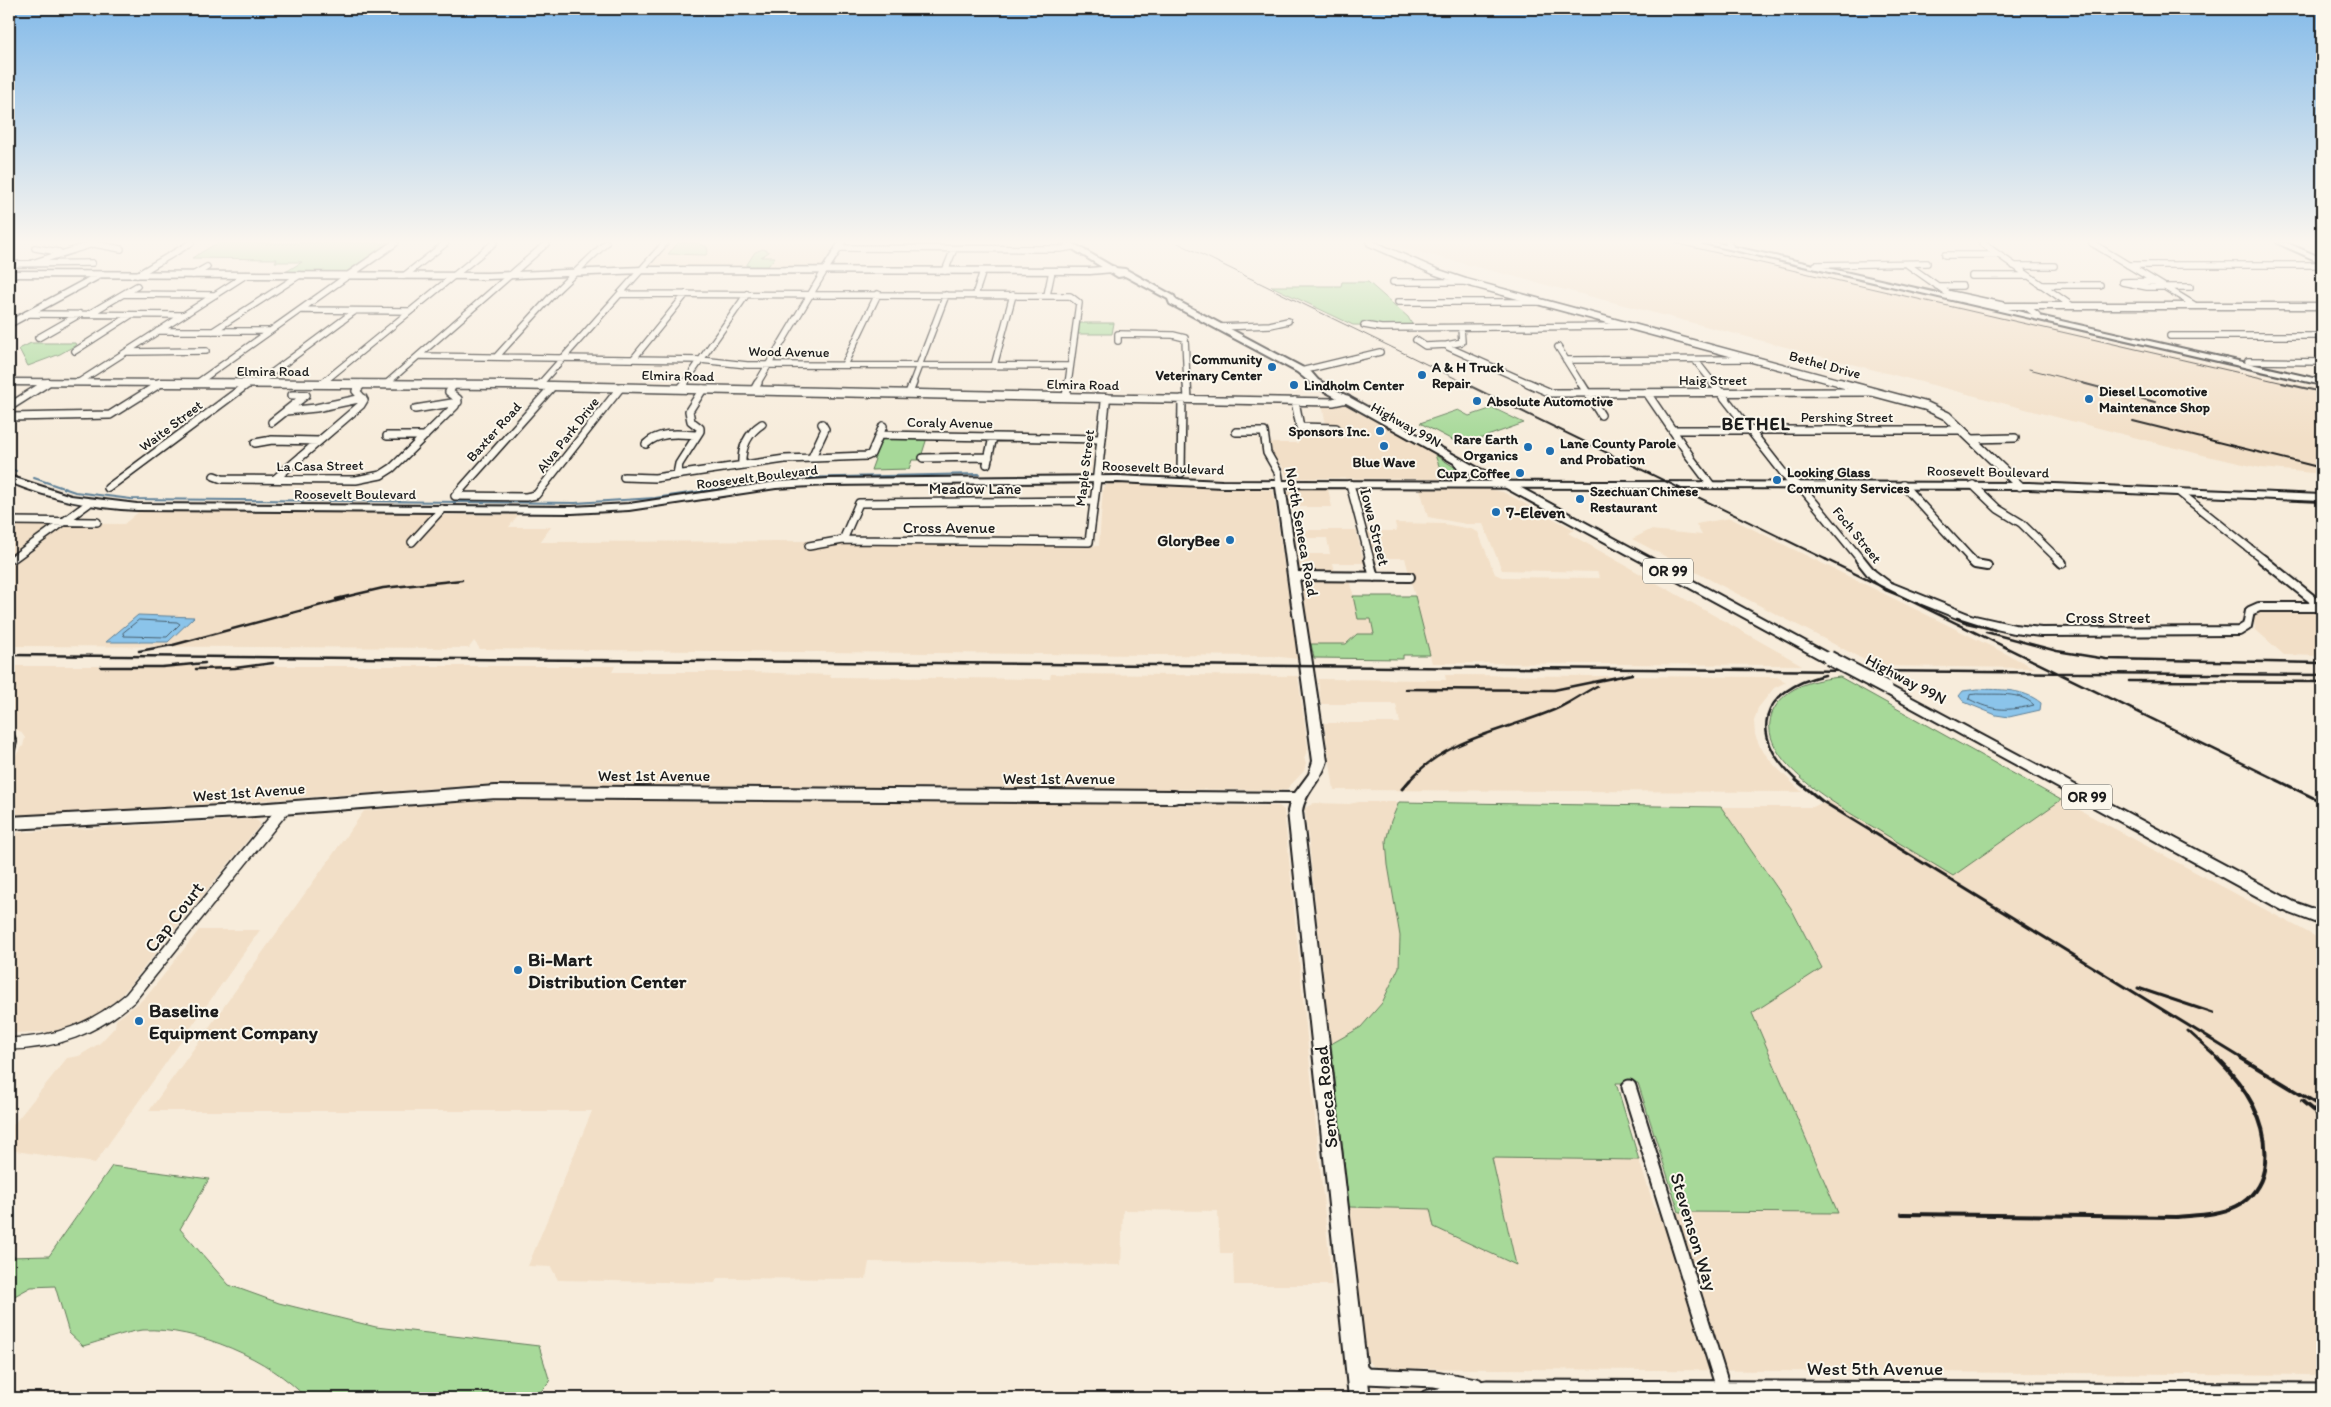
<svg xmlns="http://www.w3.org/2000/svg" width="2331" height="1407" viewBox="0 0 2331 1407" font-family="Itim,sans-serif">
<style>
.built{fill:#f2dfc7}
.green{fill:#a7d999;stroke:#627a5a}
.water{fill:#8bc4ea;stroke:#5f8198}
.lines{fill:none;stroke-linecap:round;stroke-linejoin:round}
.shore{stroke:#485f6e;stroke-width:1}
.stream-far1{stroke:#5f8198;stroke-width:2}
.stream{stroke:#5f8198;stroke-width:4}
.minor-far4-casing{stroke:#1c1c1c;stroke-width:8}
.minor-far3-casing{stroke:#1c1c1c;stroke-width:10}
.minor-far2-casing{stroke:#1c1c1c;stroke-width:12}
.minor-far1-casing{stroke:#1c1c1c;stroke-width:14}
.minor-casing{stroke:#1c1c1c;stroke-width:17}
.tertiary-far3-casing{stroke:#1c1c1c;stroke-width:9}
.tertiary-far2-casing{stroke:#1c1c1c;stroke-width:11}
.tertiary-far1-casing{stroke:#1c1c1c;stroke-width:16}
.tertiary-casing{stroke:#1c1c1c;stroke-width:19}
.secondary-casing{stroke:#1c1c1c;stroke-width:4}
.primary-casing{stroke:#1c1c1c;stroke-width:4}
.minor-far4{stroke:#fbf7ec;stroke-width:5.5}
.minor-far3{stroke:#fbf7ec;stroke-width:7}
.minor-far2{stroke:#fbf7ec;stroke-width:8}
.minor-far1{stroke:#fbf7ec;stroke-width:11}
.minor{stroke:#fbf7ec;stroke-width:13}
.tertiary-far3{stroke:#fbf7ec;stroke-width:6}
.tertiary-far2{stroke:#fbf7ec;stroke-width:8}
.tertiary-far1{stroke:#fbf7ec;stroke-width:12}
.tertiary{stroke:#fbf7ec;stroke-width:15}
.secondary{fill:#fbf7ec;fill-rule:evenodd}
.primary{fill:#fbf7ec;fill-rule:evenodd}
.rail-far4{stroke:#1c1c1c;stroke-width:1}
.rail-far3{stroke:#1c1c1c;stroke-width:2}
.rail-far2{stroke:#1c1c1c;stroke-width:2.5}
.rail-far1{stroke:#1c1c1c;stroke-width:3}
.rail{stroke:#1c1c1c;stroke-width:4}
.primary-bridge-casing{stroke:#1c1c1c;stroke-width:17;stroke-linecap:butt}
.primary-bridge{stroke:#fbf7ec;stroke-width:13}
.poi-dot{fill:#1f6fb2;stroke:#fbf7ec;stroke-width:2}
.labels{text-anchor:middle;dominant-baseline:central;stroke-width:4;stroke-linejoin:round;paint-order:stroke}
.far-street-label{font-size:14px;fill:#1c1c1c;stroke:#fbf7ec}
.far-poi-label{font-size:14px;font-weight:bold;fill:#1c1c1c;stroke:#fbf7ec;text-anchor:start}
.shield{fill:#fbf7ec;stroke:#5f5e5a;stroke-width:1}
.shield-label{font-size:15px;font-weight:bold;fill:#1c1c1c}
.street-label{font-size:16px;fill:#1c1c1c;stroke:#fbf7ec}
.poi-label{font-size:16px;font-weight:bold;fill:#1c1c1c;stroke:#fbf7ec;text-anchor:start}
.far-district-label{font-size:18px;font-weight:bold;letter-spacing:1px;fill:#1c1c1c;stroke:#fbf7ec}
.near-street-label{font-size:19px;fill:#1c1c1c;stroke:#fbf7ec}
.near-poi-label{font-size:19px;font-weight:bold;fill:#1c1c1c;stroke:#fbf7ec;text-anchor:start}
</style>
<rect width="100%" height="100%" fill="#f7ecdb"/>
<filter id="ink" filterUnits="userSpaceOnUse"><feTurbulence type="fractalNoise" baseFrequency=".02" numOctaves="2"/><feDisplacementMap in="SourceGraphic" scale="10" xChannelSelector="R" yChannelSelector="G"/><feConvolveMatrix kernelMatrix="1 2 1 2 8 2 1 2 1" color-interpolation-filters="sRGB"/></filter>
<g filter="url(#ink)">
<path class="built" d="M668,243h168l-16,26 -172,-2z
M1384,243h295l643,147v84l-61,-6 -58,-13z
M1322,404l28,1 62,34 23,16 9,24 -157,-1 -4,-11 -11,-13 -2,-11h28l-3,-14 32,1z
M1110,483l163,7 25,169 -26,-3 -792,-7 -6,-8 -5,7 -460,-2v-123l115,1 17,-14 294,1 -2,4h85l-9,12h42l-11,15 269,-1 44,3 246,2 4,-59z
M1295,489h33l4,18h-42l-2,-15z
M1420,489l75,1 8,2 72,38 -7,3 234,132 -370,-2 -27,-105h-32l-7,-27h31l-2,-8 49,1 27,5 7,3 17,42 7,3 98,1 -3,-6 -95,-2 -19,-46h-17l-38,-7z
M1730,518l305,150 -159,-2 -244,-127 18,-9 52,5 -6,-11z
M1293,530h63l8,33h-31l2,10h-32l-3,-2 -3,-17h33l-3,-16h-32z
M1350,578l8,41h13l3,15h-17l-11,10h-35l-10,-64z
M2262,611h60v45l-38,-1 -28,-25 -3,-12 3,-5z
M9,666h606l-3,6h135l83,3v2l220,2 1,-5 247,2 10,73 -4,9 2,5 -2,8 -18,19 -789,-6 -488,34v-55l14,-17 2,-8 -4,-6 -12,-7z
M1445,675l332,2 9,5 -12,6 -16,20 -4,13 1,14 6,14 14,17 27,26 -468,-2 -10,-67h76l-4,-19h-75l-3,-25 128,1z
M1829,799l124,77 108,-76 261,140v435l-946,-7 -8,-7 -19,-154 81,2 86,55 -24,-106 147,2 17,52 182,1 -86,-200 70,-46 -31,-60 -70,-100h92z
M529,800l750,6 5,4 48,475h-98l-1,-32h-13l-2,-42 -95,-1 -2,55 -252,-3 -3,17 -149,-1 -2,5 -157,-3 -7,-13 -23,-1 64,-155h-443l215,-300 107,-10z
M1359,802h40l-8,19 -3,44 12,71 -1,31 -17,36 -21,24 -30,17 -26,-236 9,-5 35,1z
M255,819l5,4 -1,3 -140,172 -25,18 -30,13 -17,3 -38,1v-200z
M199,930h61l-165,233 -86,-13v-20l58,-72 12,-2 21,-13 15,-16 1,-7 24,-18 11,-11z"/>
<path class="green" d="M217,243h174l-43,31 -64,-1 18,-11h-27l2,-3 -85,-1z
M678,243h20l9,4 1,4 -2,4 -38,-1z
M763,249l6,3 -8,5h14l-7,9h-22l9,-14z
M1342,282h26l40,35 5,9 -60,-1 -82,-39h70z
M1079,323h35l-2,11h-35z
M31,343h44l1,2 -16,9 -32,12 -9,-17z
M1493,408l31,15 -62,22 -42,-22 38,-13 11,6z
M883,438h44l-7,22h-8l-3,9 -38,1 4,-11 -2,-1z
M1435,455l21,13 -1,9 -11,2z
M1353,596h62l15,59h-27v4l-89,-1 -3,-14h35l11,-10h17l-3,-15h-13z
M1840,677l221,123 -108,76c-25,-15 -50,-31 -75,-46 -32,-20 -130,-71 -104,-121 14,-24 40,-29 66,-32z
M1399,802l322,5 70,101 31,60 -70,45 86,200 -159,-1 -41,-129h-22l23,77 -147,-2 24,107 -82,-38 -4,-18 -81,-2 -18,-163 30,-17 21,-24 17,-36 1,-31 -12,-71 -2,-24 5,-20z
M112,1166l97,13 -29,50 49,56 50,18 97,24 163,19 11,36 -16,16h-228c-35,-39 -110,-71 -163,-68 -19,2 -41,11 -60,16l-14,-13 -14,-47 -24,1 -22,12v-42l40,-1z"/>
<path class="water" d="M138,615l56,2 -26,25h-62z
M1978,689c22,1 45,-1 63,14l-1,7 -31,7 -13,-2 -32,-13 -5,-6 4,-5z"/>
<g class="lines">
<path class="shore" d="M139,620l38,2 3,2 -13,13 -43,-1 -1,-3z
M1978,694c18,1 42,-3 56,11 -25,6 -41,7 -65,-6l1,-4z"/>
<path class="stream-far1" d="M9,468l7,3
M34,478l41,14 56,7 444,4 80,-5 138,-20 186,-4"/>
<path class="stream" d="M1329,1398l5,-2"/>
<g class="minor-far4-casing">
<path id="minor-far4" d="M1728,243l2,3
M1982,243l90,63
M2092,243l104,63
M94,244l27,5
M35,248l24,4
M838,248l222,1 12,-2
M1945,255h52
M32,263l64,-20
M9,264l83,-1
M1816,265l111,-2
M1908,265l41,29
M2128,265h194
M2014,266h40
M945,271l9,-22
M137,275l54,-32
M193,275l14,-8
M404,276l42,-33
M1972,276h56
M2154,281l-32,1 25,5h43
M1393,282h73
M2041,285h59
M1937,286h25
M124,294l91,1
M621,294l449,2 9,7 -11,81
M975,295l8,-24
M1047,295l5,-24
M1398,302h140
M2025,306l12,9
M301,310l109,1
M27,314l155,1
M89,314l48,-28
M1364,325l17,3 251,-2
M1219,327l51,-2 18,-4
M1461,328l1,14 -15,3 1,2 83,37
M158,331h112
M213,331l87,-56
M2170,336h152
M38,338l42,-24
M1416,340l9,6 22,-1
M1118,341v-7l55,1 12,3 2,46
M1558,347l23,37
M75,351l56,-36
M128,352l78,-1
M419,356l282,4 46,5 323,1
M497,356l61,-67 48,-46
M634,358l52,-64
M1566,360l187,-1
M1695,360l19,24
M2248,361l74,1
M844,365l34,-71
M994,366l19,-71
M1301,371l79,-19
M79,382l167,-107
M197,383l152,-108
M258,383l97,-72
M45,384l3,-2
M159,384l2,-1
M247,384l2,-1
M321,384l173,-141
M386,384l161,-141
M540,384l125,-141
M684,384l63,-90
M757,384l68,-114
M912,384l34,-89"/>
</g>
<g class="minor-far3-casing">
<path id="minor-far3" d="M1187,383l1,16
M1528,383l23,10 320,-1
M1581,383l20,32
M1713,383l76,97 14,9 58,71
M539,385l2,-2
M553,386l-98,110 71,1 10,-2 85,-108
M681,388l4,-5
M754,390l4,-7
M909,393l4,-10
M1647,393l43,63
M1066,397l2,-14
M1106,398l227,4 14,-3
M1295,401l5,26 36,1
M9,407l38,-24
M415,409l43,-7
M286,411l30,-3 47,-10
M9,417l101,-2 51,-32
M272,422l34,-27h-14
M1672,430h290
M1236,432h28l3,21 11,19 2,12
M879,435l222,4
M387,436h38
M1971,439l44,-1
M255,443l17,-3 47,1
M646,444c14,-13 33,-10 51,-9
M1687,453l24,32
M812,457l13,-28 -3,-5
M923,458l66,-1
M987,464l6,-27
M742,465c-1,-17 6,-32 20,-41
M1181,473l1,-74
M677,474l2,-10 21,-33v-3l-9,-7 -2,-10 14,-22
M214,476l8,3 134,1 25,-5 11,-7 63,-62 3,-7 -9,-7 5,-8
M624,477l31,1 130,-19 82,-3 4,-2 12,-28
M275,479l86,-74 3,-5 -8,-9 6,-7
M1350,484l20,76
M1903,485l69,75
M1973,485l25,24 23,14 38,37
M108,488l141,-105
M2179,492l85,68
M9,521l88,1
M843,540l16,-37 234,-2
M412,542l30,-33
M809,546l34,-6 246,2 8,-63
M14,558l74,-54"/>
</g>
<g class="minor-far2-casing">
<path id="minor-far2" d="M1369,559l5,18
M1860,559l12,15 16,12 82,33 44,10 27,3 198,-1 8,-5 3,-15 9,-4h63
M1970,559l5,5 12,2
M2058,559l4,4
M2262,559l60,48
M1294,576l116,1
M9,736l3,6 -3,11"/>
</g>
<g class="minor-far1-casing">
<path id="minor-far1" d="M9,1044c47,-1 85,-15 121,-46l154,-190"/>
</g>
<g class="minor-casing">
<path id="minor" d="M1629,1087l94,301"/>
</g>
<g class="tertiary-far3-casing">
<path id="tertiary-far3" d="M1370,243l66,29 30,10 379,102
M825,270l17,-27
M9,274l478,2 155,-6 448,1 23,-2
M349,275l46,-32
M1949,294l56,12h317
M9,324l89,-48
M9,382l358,2"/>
</g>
<g class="tertiary-far2-casing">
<path id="tertiary-far2" d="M160,383l346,2 600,13 -9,81
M1840,383l86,23 21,10 73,70"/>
</g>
<g class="tertiary-far1-casing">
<path id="tertiary-far1" d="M9,823l231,-12 256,-19 678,5"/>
</g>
<g class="tertiary-casing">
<path id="tertiary" d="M1357,1368l9,8 69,3 41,7
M1428,1398l59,-10 835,3"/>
</g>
<g class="secondary-casing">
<path id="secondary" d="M1703,243h14l605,137v5z
M9,476l62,20 66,8 435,3 57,-3 147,-22 52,-3 290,-3 104,5 807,2 293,12v6l-293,-12 -744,-2 42,274c-5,19 -22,31 -25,50l68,587h-21l-61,-587 2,-8 -116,-1 -5,-2 -2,-3 2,-3 5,-2 121,1 14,-19 4,-13 -37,-274h-54l-104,-5 -290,3 -52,3 -147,22 -57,3 -435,-3c-45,-2 -86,-11 -128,-28z"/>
</g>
<g class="primary-casing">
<path id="primary" d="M1063,243h9l43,25 10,1 49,27 2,4 135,72 7,8 160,88 34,15 324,175 -2,3h-10l-320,-174 -35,-15 -3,10 -9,5h-8l-1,-2 9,-7 2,-7 -5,-8 -142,-79 -15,-12 -127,-68 -2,-5 -43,-23 -7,1z
M2277,243h10l35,15v5z
M1886,684l408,218 28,10v13l-40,-15 -401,-219 -2,-3 2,-3z"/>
</g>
<use href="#minor-far4" class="minor-far4"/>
<use href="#minor-far3" class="minor-far3"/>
<use href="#minor-far2" class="minor-far2"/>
<use href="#minor-far1" class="minor-far1"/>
<use href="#minor" class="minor"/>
<use href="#tertiary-far3" class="tertiary-far3"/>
<use href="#tertiary-far2" class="tertiary-far2"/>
<use href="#tertiary-far1" class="tertiary-far1"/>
<use href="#tertiary" class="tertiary"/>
<use href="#secondary" class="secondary"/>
<use href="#primary" class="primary"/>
<path class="rail-far4" d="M1178,243l289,141
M1674,243l614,141
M2029,369l58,15"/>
<path class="rail-far3" d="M1464,383l363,177
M2082,383l73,19
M2282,383l40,9
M2133,421l189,47"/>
<path class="rail-far2" d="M1825,559l454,222
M336,599l47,-11 79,-8
M1957,618l38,12
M1986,632l71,19 49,8 216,4
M139,651l34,-6 171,-46
M9,655l2313,20
M101,667h61l43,-4
M196,669l39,-1 38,-5
M2129,681l193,1
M1406,689l148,1 78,-16
M1409,781c37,-42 90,-49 140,-69 17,-6 32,-18 48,-26
M1797,781c-50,-46 -38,-91 28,-106"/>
<path class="rail-far1" d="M1796,780l26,21 421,258
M2277,780l45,22
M1402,789l8,-9
M2138,988l75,25
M2188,1031l31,28"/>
<path class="rail" d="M2241,1058l81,49
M2302,1101l20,17
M1902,1214l275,3c20,-2 42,-2 60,-11 14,-7 24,-21 27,-36 8,-44 -17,-82 -47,-112"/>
<g class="primary-bridge-casing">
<path id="primary-bridge" d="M1829,658l57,30"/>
</g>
<use href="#primary-bridge" class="primary-bridge"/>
</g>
</g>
<linearGradient id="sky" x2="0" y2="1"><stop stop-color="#83bae9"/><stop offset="0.55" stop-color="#fbf6ef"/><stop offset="1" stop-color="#fbf6ef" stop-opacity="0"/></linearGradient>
<rect width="2331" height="440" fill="url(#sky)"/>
<g class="poi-dot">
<circle cx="1272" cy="367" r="5"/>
<circle cx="1422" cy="375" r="5"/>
<circle cx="1294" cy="385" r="5"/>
<circle cx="2089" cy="399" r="5"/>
<circle cx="1477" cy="401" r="5"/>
<circle cx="1380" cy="431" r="5"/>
<circle cx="1384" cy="446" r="5"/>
<circle cx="1528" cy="447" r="5"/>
<circle cx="1550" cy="451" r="5"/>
<circle cx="1520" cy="473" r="5"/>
<circle cx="1777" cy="480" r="5"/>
<circle cx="1580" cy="499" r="5"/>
<circle cx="1496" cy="512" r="5"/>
<circle cx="1230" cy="540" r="5"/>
<circle cx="518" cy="970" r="5"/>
<circle cx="139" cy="1021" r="5"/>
</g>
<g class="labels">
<g class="far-street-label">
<text transform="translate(789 352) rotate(1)">Wood Avenue</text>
<text transform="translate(1825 365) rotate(15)">Bethel Drive</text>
<text x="273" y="371">Elmira Road</text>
<text transform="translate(678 376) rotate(1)">Elmira Road</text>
<text x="1713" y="380">Haig Street</text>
<text transform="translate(1083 385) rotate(1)">Elmira Road</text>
<text x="1847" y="417">Pershing Street</text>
<text transform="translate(950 423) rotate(1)">Coraly Avenue</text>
<text transform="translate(1406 425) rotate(29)">Highway 99N</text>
<text transform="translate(171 426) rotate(-37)">Waite Street</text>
<text transform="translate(494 432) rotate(-48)">Baxter Road</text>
<text transform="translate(568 435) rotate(-52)">Alva Park Drive</text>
<text transform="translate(320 466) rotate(-1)">La Casa Street</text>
<text transform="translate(1085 468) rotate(-83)">Maple Street</text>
<text transform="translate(1163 468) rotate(2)">Roosevelt Boulevard</text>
<text transform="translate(1988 472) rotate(1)">Roosevelt Boulevard</text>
<text transform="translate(757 477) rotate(-7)">Roosevelt Boulevard</text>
<text x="355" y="494">Roosevelt Boulevard</text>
<text transform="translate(1857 535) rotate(51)">Foch Street</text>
</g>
<g class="far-poi-label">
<text x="1262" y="359" text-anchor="end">Community<tspan x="1262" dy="16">Veterinary Center</tspan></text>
<text x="1432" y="367">A &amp; H Truck<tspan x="1432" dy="16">Repair</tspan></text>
<text x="1304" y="385">Lindholm Center</text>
<text x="2099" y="391">Diesel Locomotive<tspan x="2099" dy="16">Maintenance Shop</tspan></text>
<text x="1487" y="401">Absolute Automotive</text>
<text x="1370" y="431" text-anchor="end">Sponsors Inc.</text>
<text x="1518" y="439" text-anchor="end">Rare Earth<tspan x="1518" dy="16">Organics</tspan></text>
<text x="1560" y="443">Lane County Parole<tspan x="1560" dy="16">and Probation</tspan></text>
<text x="1384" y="462" text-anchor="middle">Blue Wave</text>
<text x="1787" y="472">Looking Glass<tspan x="1787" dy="16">Community Services</tspan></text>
<text x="1510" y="473" text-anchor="end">Cupz Coffee</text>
<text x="1590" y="491">Szechuan Chinese<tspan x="1590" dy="16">Restaurant</tspan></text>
</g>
<g class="shield">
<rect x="1643" y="558.5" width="50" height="25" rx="4"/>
<rect x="2062" y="784.5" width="50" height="25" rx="4"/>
</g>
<g class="shield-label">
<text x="1668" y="571">OR 99</text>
<text x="2087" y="797">OR 99</text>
</g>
<g class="street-label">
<text x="975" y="488">Meadow Lane</text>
<text x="949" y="527">Cross Avenue</text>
<text transform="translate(1375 527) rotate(76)">Iowa Street</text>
<text transform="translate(1302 532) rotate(80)">North Seneca Road</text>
<text x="2108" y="617">Cross Street</text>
<text transform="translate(1906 679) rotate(28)">Highway 99N</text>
<text x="654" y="775">West 1st Avenue</text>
<text x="1059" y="778">West 1st Avenue</text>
<text transform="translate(249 792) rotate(-4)">West 1st Avenue</text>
</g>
<g class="poi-label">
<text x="1506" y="512">7-Eleven</text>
<text x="1220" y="540" text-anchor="end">GloryBee</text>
</g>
<g class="far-district-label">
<text x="1756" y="424">BETHEL</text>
</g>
<g class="near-street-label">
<text transform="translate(174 917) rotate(-52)">Cap Court</text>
<text transform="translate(1326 1097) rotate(-96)">Seneca Road</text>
<text transform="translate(1694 1232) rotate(73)">Stevenson Way</text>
<text x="1875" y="1368">West 5th Avenue</text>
</g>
<g class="near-poi-label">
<text x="528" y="959">Bi-Mart<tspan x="528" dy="22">Distribution Center</tspan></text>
<text x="149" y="1010">Baseline<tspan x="149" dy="22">Equipment Company</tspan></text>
</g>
</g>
<rect width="2331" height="1407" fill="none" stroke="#fbf7ec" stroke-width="30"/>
<rect x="15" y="15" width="2301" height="1377" fill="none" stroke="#1c1c1c" stroke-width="2" filter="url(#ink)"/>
</svg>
